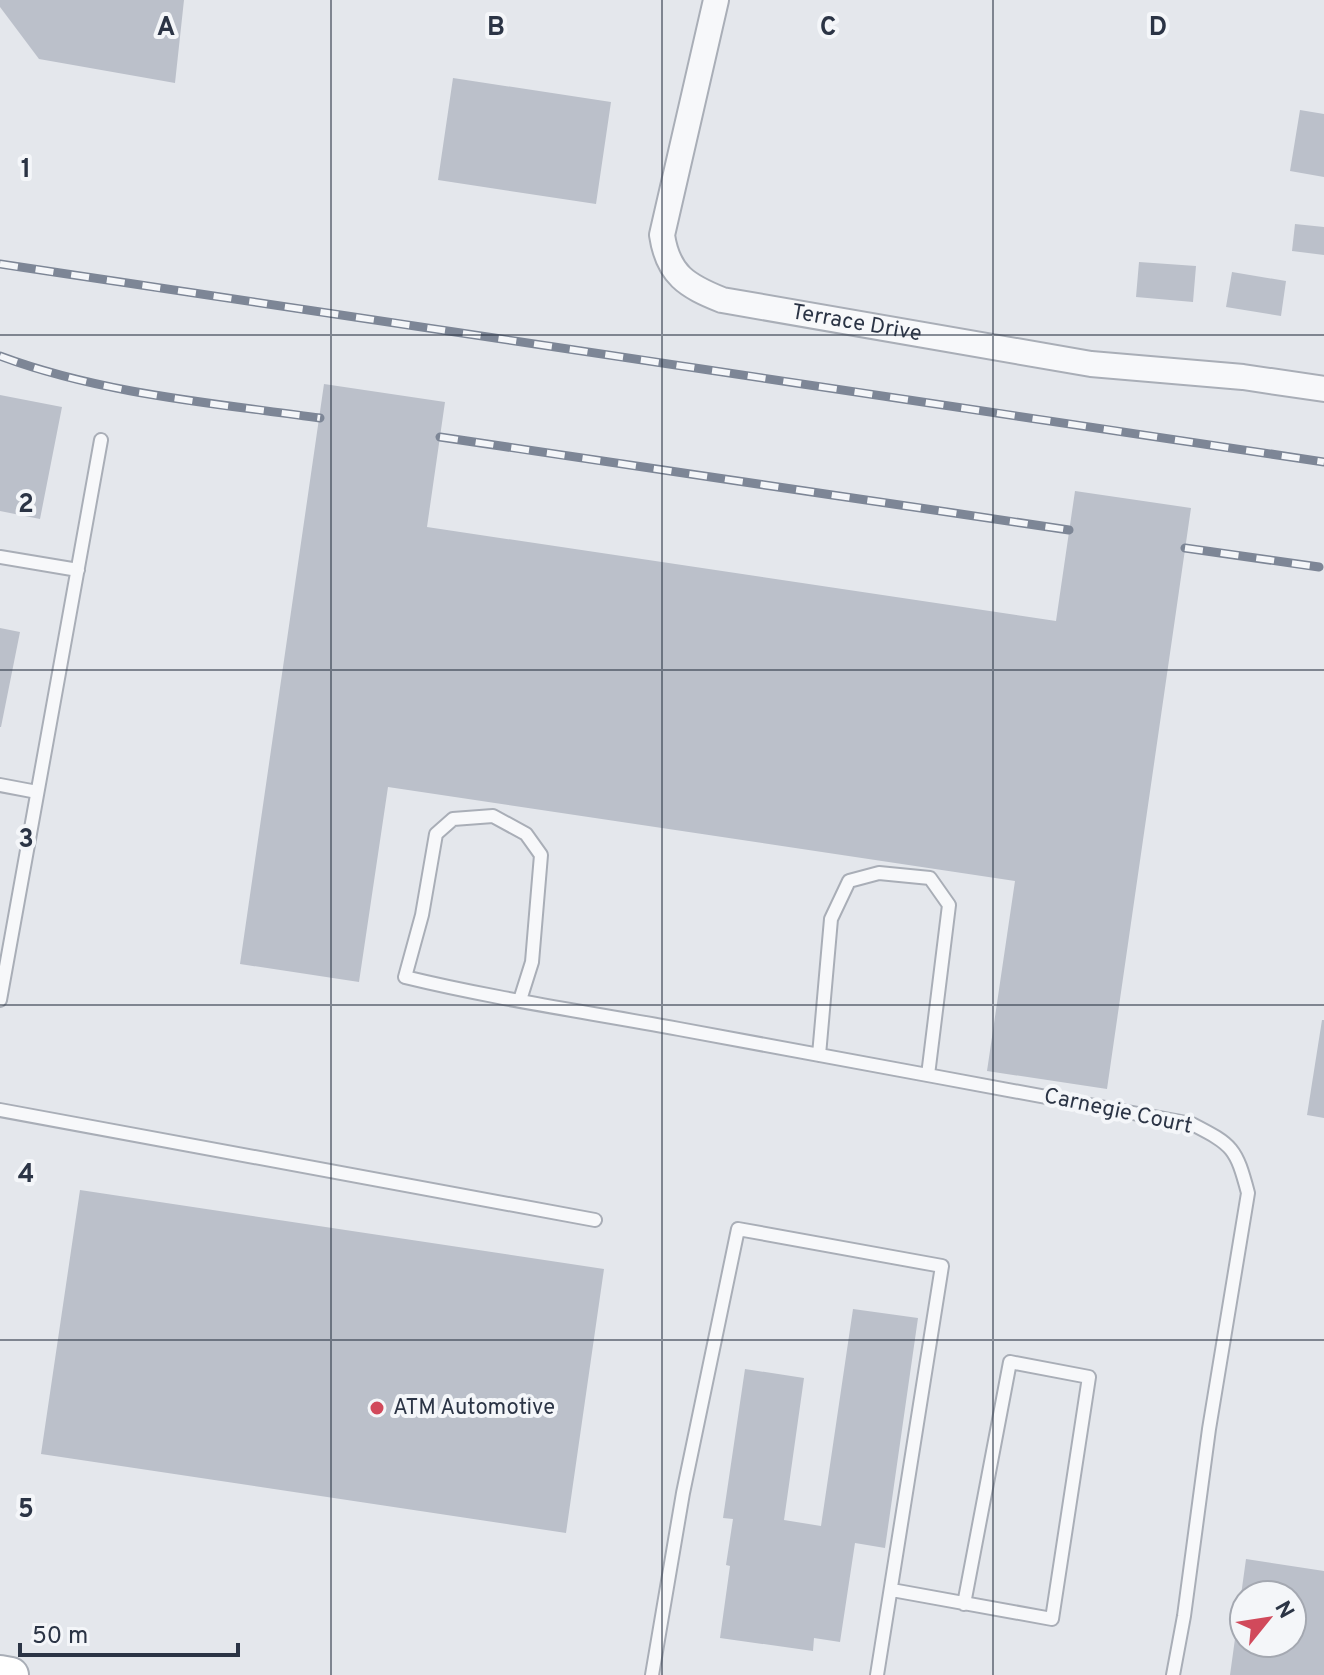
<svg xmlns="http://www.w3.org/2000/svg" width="1324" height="1675" viewBox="0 0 1324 1675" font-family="Overpass,sans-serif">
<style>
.building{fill:#bbc0ca;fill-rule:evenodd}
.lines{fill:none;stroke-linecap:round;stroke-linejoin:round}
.lane-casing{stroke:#a9aeb7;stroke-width:16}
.street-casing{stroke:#a9aeb7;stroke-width:28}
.secondary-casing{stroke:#a9aeb7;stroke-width:38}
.lane{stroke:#f7f8fa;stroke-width:12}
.street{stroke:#f7f8fa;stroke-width:24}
.secondary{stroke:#fff;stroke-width:34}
.rail-casing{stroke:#7d8696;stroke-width:9}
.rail{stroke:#f4f6f9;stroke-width:6;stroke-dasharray:18;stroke-linecap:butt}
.grid{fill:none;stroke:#2b3445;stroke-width:2;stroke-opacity:0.55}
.poi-dot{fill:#d1495b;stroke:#f4f6f9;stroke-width:3}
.labels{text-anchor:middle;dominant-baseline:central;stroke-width:8;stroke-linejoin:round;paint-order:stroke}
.street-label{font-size:22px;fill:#2b3445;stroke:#f4f6f9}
.poi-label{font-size:22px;fill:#2b3445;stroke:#f4f6f9;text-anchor:start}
.grid-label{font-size:26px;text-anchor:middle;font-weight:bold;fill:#2b3445;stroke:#f4f6f9;stroke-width:8;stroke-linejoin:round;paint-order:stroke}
</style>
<rect width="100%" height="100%" fill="#e4e7ec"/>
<path class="building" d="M0,0h184l-9,83 -136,-24 -39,-52z
M453,78l158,24 -15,102 -158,-24z
M1300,110l24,4v63l-34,-6z
M1295,224l29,3v28l-32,-4z
M1139,262l57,4 -3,36 -57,-5z
M1232,272l54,9 -5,35 -55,-9z
M324,384l121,18 -18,125 629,94 19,-130 116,17 -84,581 -120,-18 28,-190 -627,-94 -29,195 -119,-18z
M0,395l62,12 -22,112 -40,-8z
M0,628l20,4 -19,95h-1z
M1322,1020h2v98l-17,-3z
M80,1190l524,79 -38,264 -525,-79z
M853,1309l65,9 -33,230 -30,-5 -15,99 -26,-4 -1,13 -93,-13 10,-72 -4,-1 7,-46 -10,-1 22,-149 59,9 -20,142 37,6z
M1246,1559l78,12v104h-94zM1244,1595h48v48h-48z"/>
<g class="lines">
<g class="lane-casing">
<path id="lane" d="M0,557l78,13
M0,785l37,7
M0,1000l101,-560
M520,1000l12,-38 9,-107 -15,-21 -33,-18 -40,3 -17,15 -14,81 -17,62c90,22 183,35 274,52 171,32 342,63 513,95 41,21 44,24 56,69l-39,236 -25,187 -11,59
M819,1055l12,-136 18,-38 30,-8 51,5 19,27 -21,170
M0,1110l595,110
M892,1590l160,29 37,-242 -79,-15 -46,242
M652,1675l31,-182 55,-264 204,37 -65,409"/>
</g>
<g class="street-casing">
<g id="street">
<path id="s1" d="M716,0l-54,235c6,40 25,51 60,65l369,64 152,13 81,12"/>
</g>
</g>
<g class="secondary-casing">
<path id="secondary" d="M0,1673l11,2"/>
</g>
<use href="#lane" class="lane"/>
<use href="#street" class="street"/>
<use href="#secondary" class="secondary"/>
<g class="rail-casing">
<path id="rail" d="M0,264l1324,198
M0,356c102,38 212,47 320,62
M440,437l629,93
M1185,548l134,19"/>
</g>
<use href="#rail" class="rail"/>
</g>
<path class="grid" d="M331,0v1675M662,0v1675M993,0v1675M0,335h1324M0,670h1324M0,1005h1324M0,1340h1324"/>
<circle class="poi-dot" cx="377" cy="1408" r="8"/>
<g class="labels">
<g class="street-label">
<text stroke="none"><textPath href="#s1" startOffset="472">Terrace Drive</textPath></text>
<text transform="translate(1118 1112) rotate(12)">Carnegie Court</text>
</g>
<g class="poi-label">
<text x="393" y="1408">ATM Automotive</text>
</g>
</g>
<g class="grid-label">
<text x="166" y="35">A</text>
<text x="496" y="35">B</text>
<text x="828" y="35">C</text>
<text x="1158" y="35">D</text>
<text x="26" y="177">1</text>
<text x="26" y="512">2</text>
<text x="26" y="847">3</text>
<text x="26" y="1182">4</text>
<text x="26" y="1517">5</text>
</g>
<g transform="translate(1268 1619) rotate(60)"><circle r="38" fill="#f4f6f9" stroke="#a4a8b1" stroke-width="2"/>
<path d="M0-6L14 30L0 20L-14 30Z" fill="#d1495b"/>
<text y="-12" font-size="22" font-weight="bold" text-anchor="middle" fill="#2b3445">N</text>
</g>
<path d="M20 1643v12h218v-12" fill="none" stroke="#2b3445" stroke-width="4"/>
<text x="32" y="1643" font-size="24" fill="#2b3445" stroke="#f4f6f9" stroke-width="6" paint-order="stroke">50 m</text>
</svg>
